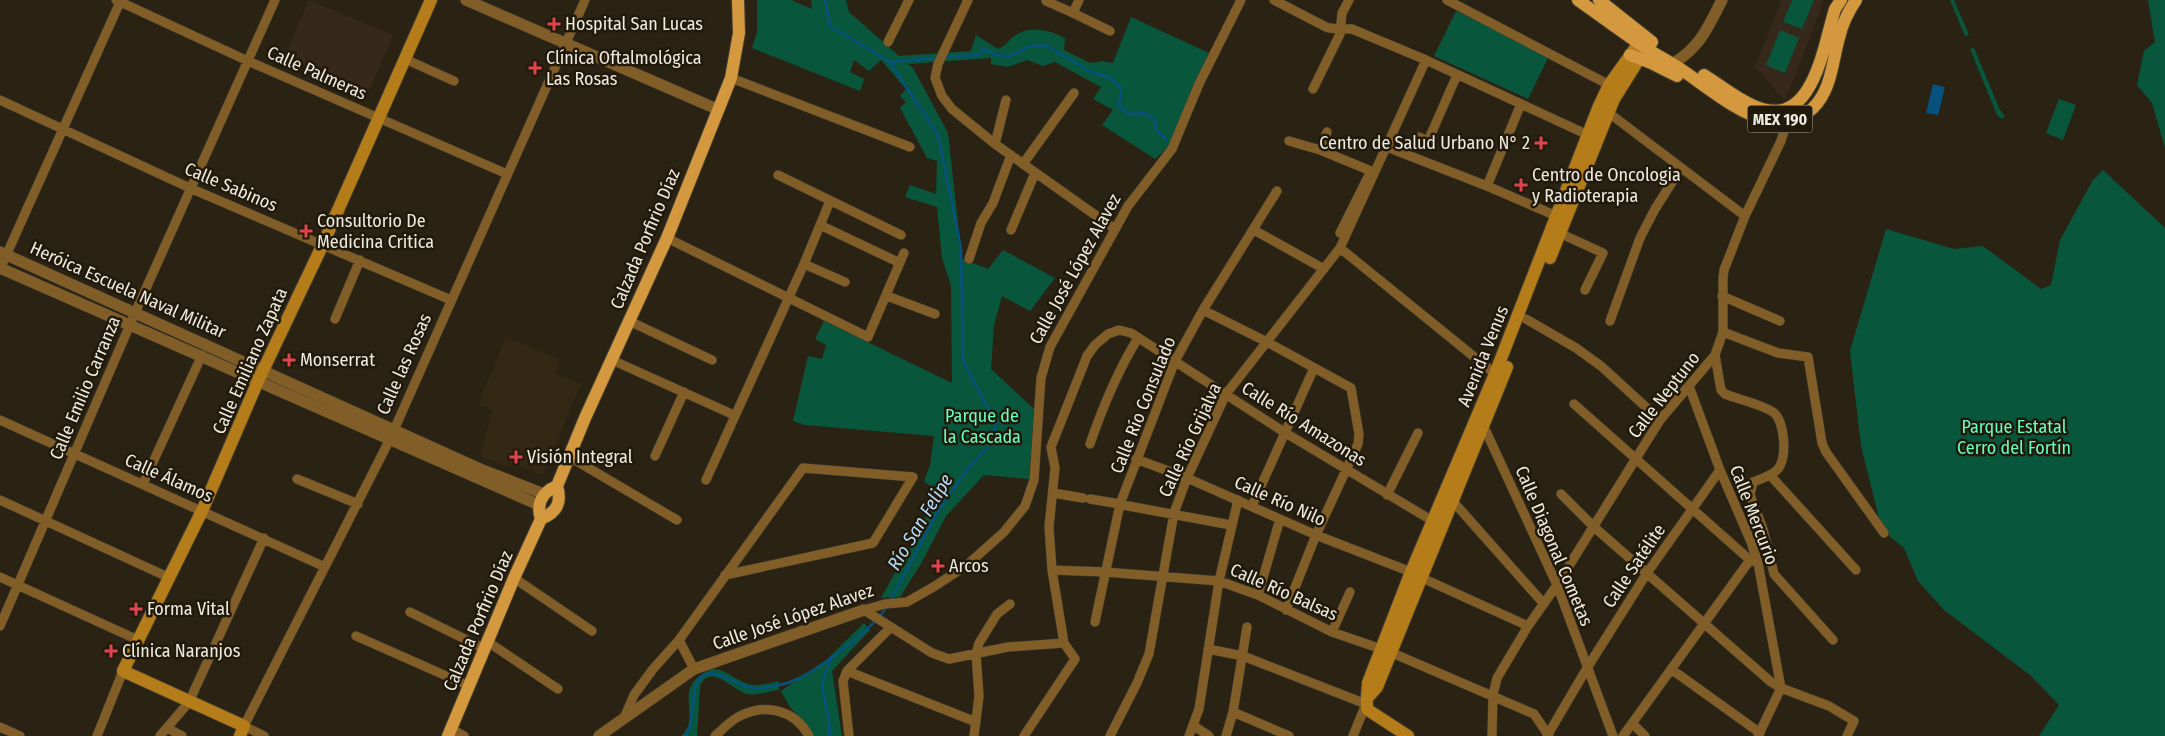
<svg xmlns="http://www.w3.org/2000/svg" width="2165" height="736" viewBox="0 0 2165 736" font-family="'Fira Sans Condensed',sans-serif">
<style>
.built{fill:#332813}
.education{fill:#36281b}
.green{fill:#08573d}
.water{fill:#06517e}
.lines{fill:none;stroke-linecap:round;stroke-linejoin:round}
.stream{stroke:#06517e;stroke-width:2.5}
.minor-casing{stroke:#453f31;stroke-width:10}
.tertiary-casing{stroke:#453f31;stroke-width:12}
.secondary-casing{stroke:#453f31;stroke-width:14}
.primary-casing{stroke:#453f31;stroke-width:14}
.minor{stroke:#815d28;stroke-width:9}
.tertiary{stroke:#815d28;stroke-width:11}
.secondary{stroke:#b57d1a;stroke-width:12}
.primary{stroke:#d4993f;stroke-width:12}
.health-dot{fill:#e0444e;stroke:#211a0b;stroke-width:2}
.labels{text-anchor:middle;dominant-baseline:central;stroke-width:5;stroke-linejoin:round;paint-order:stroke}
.shield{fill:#211a0b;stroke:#b0aca0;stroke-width:1}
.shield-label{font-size:16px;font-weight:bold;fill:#eeeae0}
.poi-label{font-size:18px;fill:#eeeae0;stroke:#211a0b;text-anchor:start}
.street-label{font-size:18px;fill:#eeeae0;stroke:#211a0b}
.park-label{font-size:18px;fill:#67fec2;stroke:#211a0b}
.water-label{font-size:19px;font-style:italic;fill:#b4dbfc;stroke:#211a0b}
</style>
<rect width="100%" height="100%" fill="#2a2314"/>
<path class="built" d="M506,337l54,23 -5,13 26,11 -38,91 -34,-12 -1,4 -28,-11 12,-46 -14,-6z"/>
<path class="education" d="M309,0l84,35 -24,56 -84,-34z
M1782,0h42l-28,74 -12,26 -29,-33z"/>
<path class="green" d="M757,0h34l21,9 -1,-9h35l3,12 50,44 72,-5 5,-16 22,14c8,-3 9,-7 15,-12 16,-13 36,-7 52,1l-1,12 26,13 13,-2 10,2 18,-46 78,36 -36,90 -18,16 -53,-34 11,-15 -20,-11 8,-12 -46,-25 -12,4 -16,-6 -19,7 -17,-3v-6l-83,6 5,4 35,65 14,126 26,10 15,-19 52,28 -25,33 -28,-15 -8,29 -3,44 43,40 -5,70 -45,-4 -38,41 -24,46 -22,35 -19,1 58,-105 -15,-12 6,-16 4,-29 -129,-11 -12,-4 15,-65 14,3 4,-14 -11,-6 9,-18 128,62 -1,-97 -9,-28 -5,-51 -32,-10 5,-12 26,9 1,-33 -10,-3 -27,-50 6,-6 -6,-6 6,-7 -25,-29 -12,11 -15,-11 -4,12 14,7 -4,12 -108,-43 5,-16z
M1792,0h22l-12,29 -19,-7z
M1950,0h4l15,35 -4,1z
M2148,0h17v148l-13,-45 -15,-18 7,-34 11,-9z
M1456,11l93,45 -21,43 -94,-43z
M1780,30l19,8 -14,35 -19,-8z
M1974,48l26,62 5,6 -3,3 -5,-4 -27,-66z
M2059,99l17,6 -13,35 -17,-7z
M2103,170l62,58v508h-126l20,-31 -29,-30 -86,-65 -26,-29 -14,-33 -22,-18 -21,-84 -11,-95 36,-122 68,20 29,-3 58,43 10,-4 9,-45 33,-60z
M864,623l6,7 -38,41 10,65h-28l-24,-29 -9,-16 45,-31z
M712,669c14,0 23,11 36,15 9,3 22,-1 31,-3v9c-9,1 -23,6 -32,4 -14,-3 -36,-32 -47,-8l-3,50h-16c23,-21 -13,-48 31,-67z"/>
<path class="water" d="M1933,84l12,3 -7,28 -12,-2z"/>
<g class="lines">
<path class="stream" d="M825,0l5,26 60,36 48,73 23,113 2,113 33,63 -6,21 -20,21 -31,43 -49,92
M944,57l35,-2 4,-6 17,7h10l20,-10h17l40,24 23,8 11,10 -2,19 11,7 15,-1 10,7 1,10 11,10
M890,62l48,-4
M686,736l4,-10 5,-38c11,-35 42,4 66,0 11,-1 23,-3 34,-8 23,-10 81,-53 92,-74
M829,736l1,-8 -8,-44 9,-27"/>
<g class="minor-casing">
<path id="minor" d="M116,0l132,61 259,113
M968,0l-30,64 -3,14 7,18 10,13 43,35 120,85
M1079,0l-6,13 37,18
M1274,0l52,27c8,3 17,1 26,2l74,31 162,75
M1447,0l166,87
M1046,1l27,12
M888,42l21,-42
M405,59l49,22
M731,78l179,69
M1313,89l27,-55 2,-21 7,-13
M0,100l192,89 259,111
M1605,110l140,106
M1327,132l-7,18 51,21
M1419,137l9,4 29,-66
M1289,141l31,9
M995,144l11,-44
M1387,147l100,39 74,32
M1023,164l51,-71
M778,175l123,60
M1487,186l34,-82
M820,225l80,38
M1011,230l24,-57
M1254,230l70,39
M1555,231l48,22 -18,37
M1340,233l29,-58
M667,238l201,99 36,-84
M1340,248l159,129
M969,259l12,-36 12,-20 18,-48
M804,264l41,18
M0,269l121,-269
M887,296l48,18
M1722,296l58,25
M1203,310l64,32 84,46 8,46 -1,10 -42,91 -30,75
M335,319l25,-59
M1526,319l50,29 25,18 59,54
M629,321l83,39
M1610,321l30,-83 15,-29 26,-41
M1723,332l55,21 30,4 14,86 4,9 58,81
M1715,355l6,35 4,4c15,6 35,10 48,18 12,8 15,48 4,58 -6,6 -16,9 -24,12l-3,13 13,34 11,45 59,66
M612,360l122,55
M1689,386l31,84 31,72 7,21 23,125
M1574,404l176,156 8,3
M0,420l325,147
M1484,427l73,158 56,151
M1090,444c13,-38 27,-72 48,-106
M568,456l109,64
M655,456l29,-64
M1136,459l51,19 129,57 95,37
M1770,475l86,95
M297,479l61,25
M706,480l98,-216 26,-63
M143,484l59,-129
M1053,493l30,5
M1561,494l33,33 177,155 10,6 48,18 25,15 -7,15
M1387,495l31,-62
M1450,498l94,106
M1090,499l30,5
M0,500l170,78
M1123,505l108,20
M1252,506l62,-138
M1052,570l53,2 114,9 39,14 74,37 58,20 144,62 15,22
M0,577l138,63
M1420,577l108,49
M514,578l78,53
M1258,595l22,-76
M864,610l21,-6 22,-2 28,-16 32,-21 37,-33 21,-26 9,-26 7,-102 9,-31 78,-141 44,-57 27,-65 42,-84
M864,610l68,43 17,6 59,-12 56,-4
M410,612l75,37
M1095,622l25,-118 55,-143 28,-51 74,-119
M0,626l135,-313 140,-313
M1332,632l18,-40
M356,636l113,50
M679,640l15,29
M488,642l70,47
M1208,649l35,7 123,48 -13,32
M1671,669l89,64
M847,671l129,51
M1139,678l10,-24 25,-141 13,-35 39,-84 114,-146 86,-188
M1233,712l56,24
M625,716l9,-21 19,-26 26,-29 124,-172 110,9 -40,66 -148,32
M1633,724l12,12
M1194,726l15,10
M0,727l20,9
M167,728l15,8
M451,729l13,7
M97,736l26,-65
M160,736l29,-34 75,-164
M264,736l-20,-10 146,-287 195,-439
M715,736c8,-7 16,-16 25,-20 26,-13 55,-6 69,20
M849,736l-6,-55 4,-10 44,-44
M974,736l5,-40 -3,-42 3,-11 18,-29 13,-10
M1024,736l51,-77 -11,-16 -12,-73 -3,-43 6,-59 -4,-21 36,-91 8,-11 13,-11 11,-4 12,3 153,99 152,91
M1110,736l28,-55
M1189,736l10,-27 20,-128 19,-81
M1226,736l7,-24 14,-85
M1492,736l1,-41 4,-17 31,-52 29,-41 103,-165 55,-65 8,-23v-54l1,-8 21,-54 36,-75 7,-22
M1547,736l40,-68 60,-95 73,-103
M1623,736l127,-176
M1758,736l23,-48"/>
</g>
<g class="tertiary-casing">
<path id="tertiary" d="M466,0l253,110
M1672,64c28,-16 36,-37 50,-64
M0,252l480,217 64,25
M0,268l539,237
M599,736l95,-67 170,-59"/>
</g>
<g class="secondary-casing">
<path id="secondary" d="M1550,258l64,-159 30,-48
M1369,696l8,-9 130,-320
M240,736l4,-10 -121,-55 79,-160 56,-130 65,-137 108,-244
M1408,736l-40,-26c-3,-6 0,-19 0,-27l43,-111 84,-198 104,-268 10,-21 35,-49"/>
</g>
<g class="primary-casing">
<path id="primary" d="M1578,0c23,16 45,33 68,48 12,8 24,14 36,22 21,14 59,46 84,49 15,2 36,0 47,-11 19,-19 19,-46 26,-70 3,-14 9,-26 17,-38
M1599,0l53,42
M1630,55l21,8 26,13
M1704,75c16,10 33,24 50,31 59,26 69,-59 81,-97l6,-9
M557,486l28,-68 82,-180 64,-160 8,-45 -1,-33
M541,519c16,-7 21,-16 16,-33
M541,519c-5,-15 1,-27 16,-33
M448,736l66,-158 27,-59"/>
</g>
<use href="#minor" class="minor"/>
<use href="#tertiary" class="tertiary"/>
<use href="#secondary" class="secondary"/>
<use href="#primary" class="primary"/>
</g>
<g class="health-dot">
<path d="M551.5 16.5h5v5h5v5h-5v5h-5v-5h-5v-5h5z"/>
<path d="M532.5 60.5h5v5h5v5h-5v5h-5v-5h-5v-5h5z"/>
<path d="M1538.5 135.5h5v5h5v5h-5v5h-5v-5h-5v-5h5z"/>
<path d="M1518.5 177.5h5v5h5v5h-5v5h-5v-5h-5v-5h5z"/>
<path d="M303.5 223.5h5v5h5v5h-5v5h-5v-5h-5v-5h5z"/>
<path d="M286.5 352.5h5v5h5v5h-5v5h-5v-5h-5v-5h5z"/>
<path d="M513.5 449.5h5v5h5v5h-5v5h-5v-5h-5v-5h5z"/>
<path d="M935.5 558.5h5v5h5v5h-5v5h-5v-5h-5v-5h5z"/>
<path d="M133.5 601.5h5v5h5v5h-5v5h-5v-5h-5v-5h5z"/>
<path d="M108.5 643.5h5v5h5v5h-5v5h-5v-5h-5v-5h5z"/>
</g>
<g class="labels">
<rect class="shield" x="1747.5" y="105.5" width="65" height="27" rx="4"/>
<g class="shield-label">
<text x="1780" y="119">MEX 190</text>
</g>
<g class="poi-label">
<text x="565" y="24">Hospital San Lucas</text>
<text x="546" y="58">Clínica Oftalmológica<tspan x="546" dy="21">Las Rosas</tspan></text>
<text x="1530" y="143" text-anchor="end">Centro de Salud Urbano N° 2</text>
<text x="1532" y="175">Centro de Oncologia<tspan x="1532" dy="21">y Radioterapia</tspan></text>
<text x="317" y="221">Consultorio De<tspan x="317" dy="21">Medicina Critica</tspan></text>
<text x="300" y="360">Monserrat</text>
<text x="527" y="457">Visión Integral</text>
<text x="949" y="566">Arcos</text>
<text x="147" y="609">Forma Vital</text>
<text x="122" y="651">Clínica Naranjos</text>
</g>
<g class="street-label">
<text transform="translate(317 73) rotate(24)">Calle Palmeras</text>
<text transform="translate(231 187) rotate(23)">Calle Sabinos</text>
<text transform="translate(645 239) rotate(-67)">Calzada Porfirio Díaz</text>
<text transform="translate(1075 269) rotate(-61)">Calle José López Alavez</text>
<text transform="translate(128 290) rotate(24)">Heróica Escuela Naval Militar</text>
<text transform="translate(1483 356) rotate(-68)">Avenida Venus</text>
<text transform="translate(250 361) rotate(-66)">Calle Emiliano Zapata</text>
<text transform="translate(404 364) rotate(-66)">Calle las Rosas</text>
<text transform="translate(85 388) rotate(-67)">Calle Emilio Carranza</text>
<text transform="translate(1664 395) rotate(-52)">Calle Neptuno</text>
<text transform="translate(1143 405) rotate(-68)">Calle Río Consulado</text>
<text transform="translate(1304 424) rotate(32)">Calle Río Amazonas</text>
<text transform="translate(1190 440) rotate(-65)">Calle Río Grijalva</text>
<text transform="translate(169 478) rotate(24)">Calle Álamos</text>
<text transform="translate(1280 501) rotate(24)">Calle Río Nilo</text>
<text transform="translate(1754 515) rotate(69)">Calle Mercurio</text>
<text transform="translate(1554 546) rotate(67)">Calle Diagonal Cometas</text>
<text transform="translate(1634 566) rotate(-56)">Calle Satélite</text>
<text transform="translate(1284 592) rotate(24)">Calle Río Balsas</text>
<text transform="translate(793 617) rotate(-19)">Calle José López Alavez</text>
<text transform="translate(478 621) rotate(-67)">Calzada Porfirio Díaz</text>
</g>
<g class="park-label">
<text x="982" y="416">Parque de<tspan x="982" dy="21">la Cascada</tspan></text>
<text x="2014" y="427">Parque Estatal<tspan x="2014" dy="21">Cerro del Fortín</tspan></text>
</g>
<g class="water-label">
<text transform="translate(920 522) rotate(-59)">Río San Felipe</text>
</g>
</g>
</svg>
